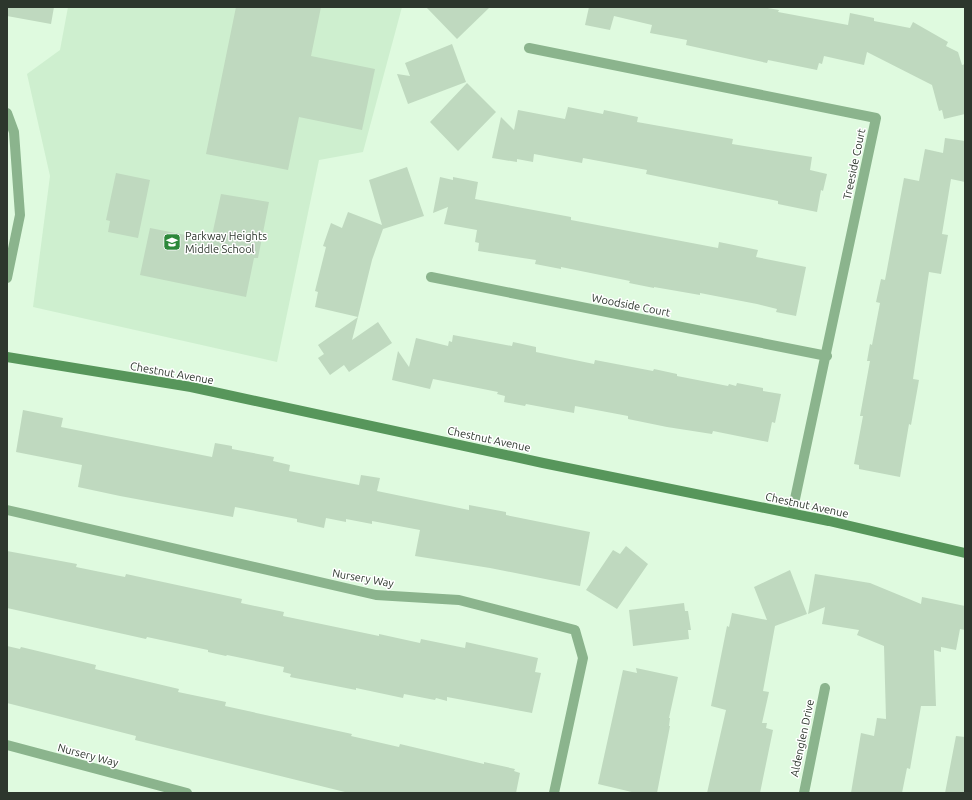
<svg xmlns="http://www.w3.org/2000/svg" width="972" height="800" font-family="Ubuntu,sans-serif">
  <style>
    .built { fill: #ceefcf }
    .building { fill: #bfd9bf }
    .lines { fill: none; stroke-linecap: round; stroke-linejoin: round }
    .minor { stroke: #8bb48d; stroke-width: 10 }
    .secondary { stroke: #57965b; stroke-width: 10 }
    .labels { text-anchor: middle; stroke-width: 3; stroke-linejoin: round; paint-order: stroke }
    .street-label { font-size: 11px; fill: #2d372d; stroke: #fff }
    .poi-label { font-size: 11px; fill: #2d372d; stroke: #fff; text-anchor: start }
  </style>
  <rect width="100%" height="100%" fill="#dffadf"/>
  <!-- built -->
  <path class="built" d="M68,7H402L363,152L319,160L277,362L33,307L50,176L27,74L60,50Z"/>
  <!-- building -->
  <path class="building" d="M7,7H54L51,24L7,16Z
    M236,7H321L311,56L375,69L362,130L299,117L288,170L206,154Z
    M426,7H490L457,39Z
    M589,7H762L779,10L778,12L848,25L850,13L874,18V21L910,28L913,22L948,42L946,46L958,52L962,65L965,64V114L944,119L942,110L939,111L932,85L867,52L864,65L824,56L822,64L819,63L817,70L768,60L767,63L686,45L687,40L650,33L652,25L614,16L610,30L585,25Z
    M452,44L466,82L408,104L397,74L410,76L405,63Z
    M467,83L496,112L458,151L430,122Z
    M568,107L603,114L604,110L638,117L637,122L733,139L732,144L812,157L810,170L827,174L823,191L821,190L817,212L778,204V201L646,174L647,170L583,158L582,163L534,154L533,162L517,159V162L492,158L501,117L514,130L518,110L565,119Z
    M945,138L965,141V182L951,179L942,234L948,235L941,274L929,272L913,379L919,380L911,425L909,424L900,477L859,469V465L854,464L863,416H860L870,361H867L870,344L872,345L880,303L876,302L881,279L885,280L904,178L919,181L925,149L943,153Z
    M407,167L424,216L383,229L372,260L358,317L315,307L318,292L315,291L326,247L323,246L331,223L342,228L348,212L382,225L369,180Z
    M116,173L150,180L138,238L108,232L110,221L106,220Z
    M440,177L453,180V177L478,182L475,199L571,217V220L718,248L719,242L758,250L756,257L806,267L796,316L776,312L777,309L757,304L700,293V295L654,287V288L629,283L630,281L561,267V269L535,264L536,260L478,251L479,243L475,242L477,230L444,224L448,207L433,213Z
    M221,194L269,202L258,258H254L246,297L140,275L150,228L211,240Z
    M358,317L352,340L378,322L392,343L349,372L344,365L330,375L318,358L324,354L318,345Z
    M453,335L512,346L513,342L536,347V352L594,364L595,360L653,371L654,369L677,374V376L728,386L729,384L736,386L737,383L763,388V391L781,394L775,423L772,422L768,442L713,431L712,434L667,427L628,419V416L575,406L574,413L526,404L525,406L504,402L505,396L497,394L498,392L433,379L430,389L392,380L398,351L409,367L416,338L448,346L449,341L452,342Z
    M23,410L63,418L61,427L212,457L215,443L232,446V449L274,457L273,461L290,465L289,471L359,485L361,475L380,478L377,491L469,510V505L506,512V515L590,532L580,586L490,568L415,556L420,530L372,521V524L346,519V522L326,518L324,528L297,522V519L235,507L233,517L120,496L78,487L82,465L16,452Z
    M626,546L648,564L617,609L586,590L613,550L620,554Z
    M7,551L77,564L76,567L125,577L126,574L242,599L241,603L284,612L283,616L379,636V634L420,643L421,639L465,648L466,642L538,658L535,672L541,673L532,713L447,697V701L436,698L435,700L404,694L403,698L356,688V690L290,677L291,674L283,672L284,667L227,655L226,656L208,652V650L147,637L146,639L7,608Z
    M790,570L807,614L775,626L763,691L769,692L762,723H767L766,728L773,730L760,793H707L726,710L711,706L727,626L729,627L732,613L767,620L754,587Z
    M815,574L870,583L921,604L922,597L965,606V630L960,629L956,650L941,647V652L934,650L936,706H921L910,769L907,768L902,793H851L861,733L874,736L877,718L886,719L884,646L857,635L859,630L822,624L825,607L808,614Z
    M684,603L685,611H688L691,630H688L689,639L633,646L629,610Z
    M7,646L20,649L21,647L96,665L95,669L179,689L178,692L226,702L225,706L352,734L351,736L399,747L400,744L484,764V762L515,769L514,771L520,773L516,793H349L135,740L136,736L7,703Z
    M636,668L678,677L669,718H670L669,726H670L657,793H636L598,784L623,670L637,673Z
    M956,736L965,737V793H945Z"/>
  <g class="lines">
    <!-- minor -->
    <path class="minor" d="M529,48L876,118L792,513
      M7,113L14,132L20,215L7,278
      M431,277L827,356
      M7,510L376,595L459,600L575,630L583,658L554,793
      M7,745L187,793
      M804,793L825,688"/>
    <!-- secondary -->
    <path class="secondary" d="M7,357L191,387L543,463L829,521L965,553"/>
  </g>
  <!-- icons -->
  <defs>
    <symbol id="school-square" viewBox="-11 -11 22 22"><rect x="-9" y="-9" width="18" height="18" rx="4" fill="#2c883a" stroke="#fff"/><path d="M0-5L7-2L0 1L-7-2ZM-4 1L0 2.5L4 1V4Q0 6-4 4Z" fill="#fff"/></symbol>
  </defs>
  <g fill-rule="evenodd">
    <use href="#school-square" x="162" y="232" width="20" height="20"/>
  </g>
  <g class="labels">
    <!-- street labels -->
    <g class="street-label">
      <text transform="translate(854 164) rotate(-78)" y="4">Treeside Court</text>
      <text transform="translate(631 305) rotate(11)" y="4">Woodside Court</text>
      <text transform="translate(172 373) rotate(10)" y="4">Chestnut Avenue</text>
      <text transform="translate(489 439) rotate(12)" y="4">Chestnut Avenue</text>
      <text transform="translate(807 505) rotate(12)" y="4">Chestnut Avenue</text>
      <text transform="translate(363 578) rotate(10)" y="4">Nursery Way</text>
      <text transform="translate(802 738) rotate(-78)" y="4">Aldenglen Drive</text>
      <text transform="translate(88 755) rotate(15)" y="4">Nursery Way</text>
    </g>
    <!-- poi labels -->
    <g class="poi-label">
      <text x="185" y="240">Parkway Heights<tspan x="185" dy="13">Middle School</tspan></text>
    </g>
  </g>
  <!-- border -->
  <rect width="972" height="800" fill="none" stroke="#2d372d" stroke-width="16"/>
</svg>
